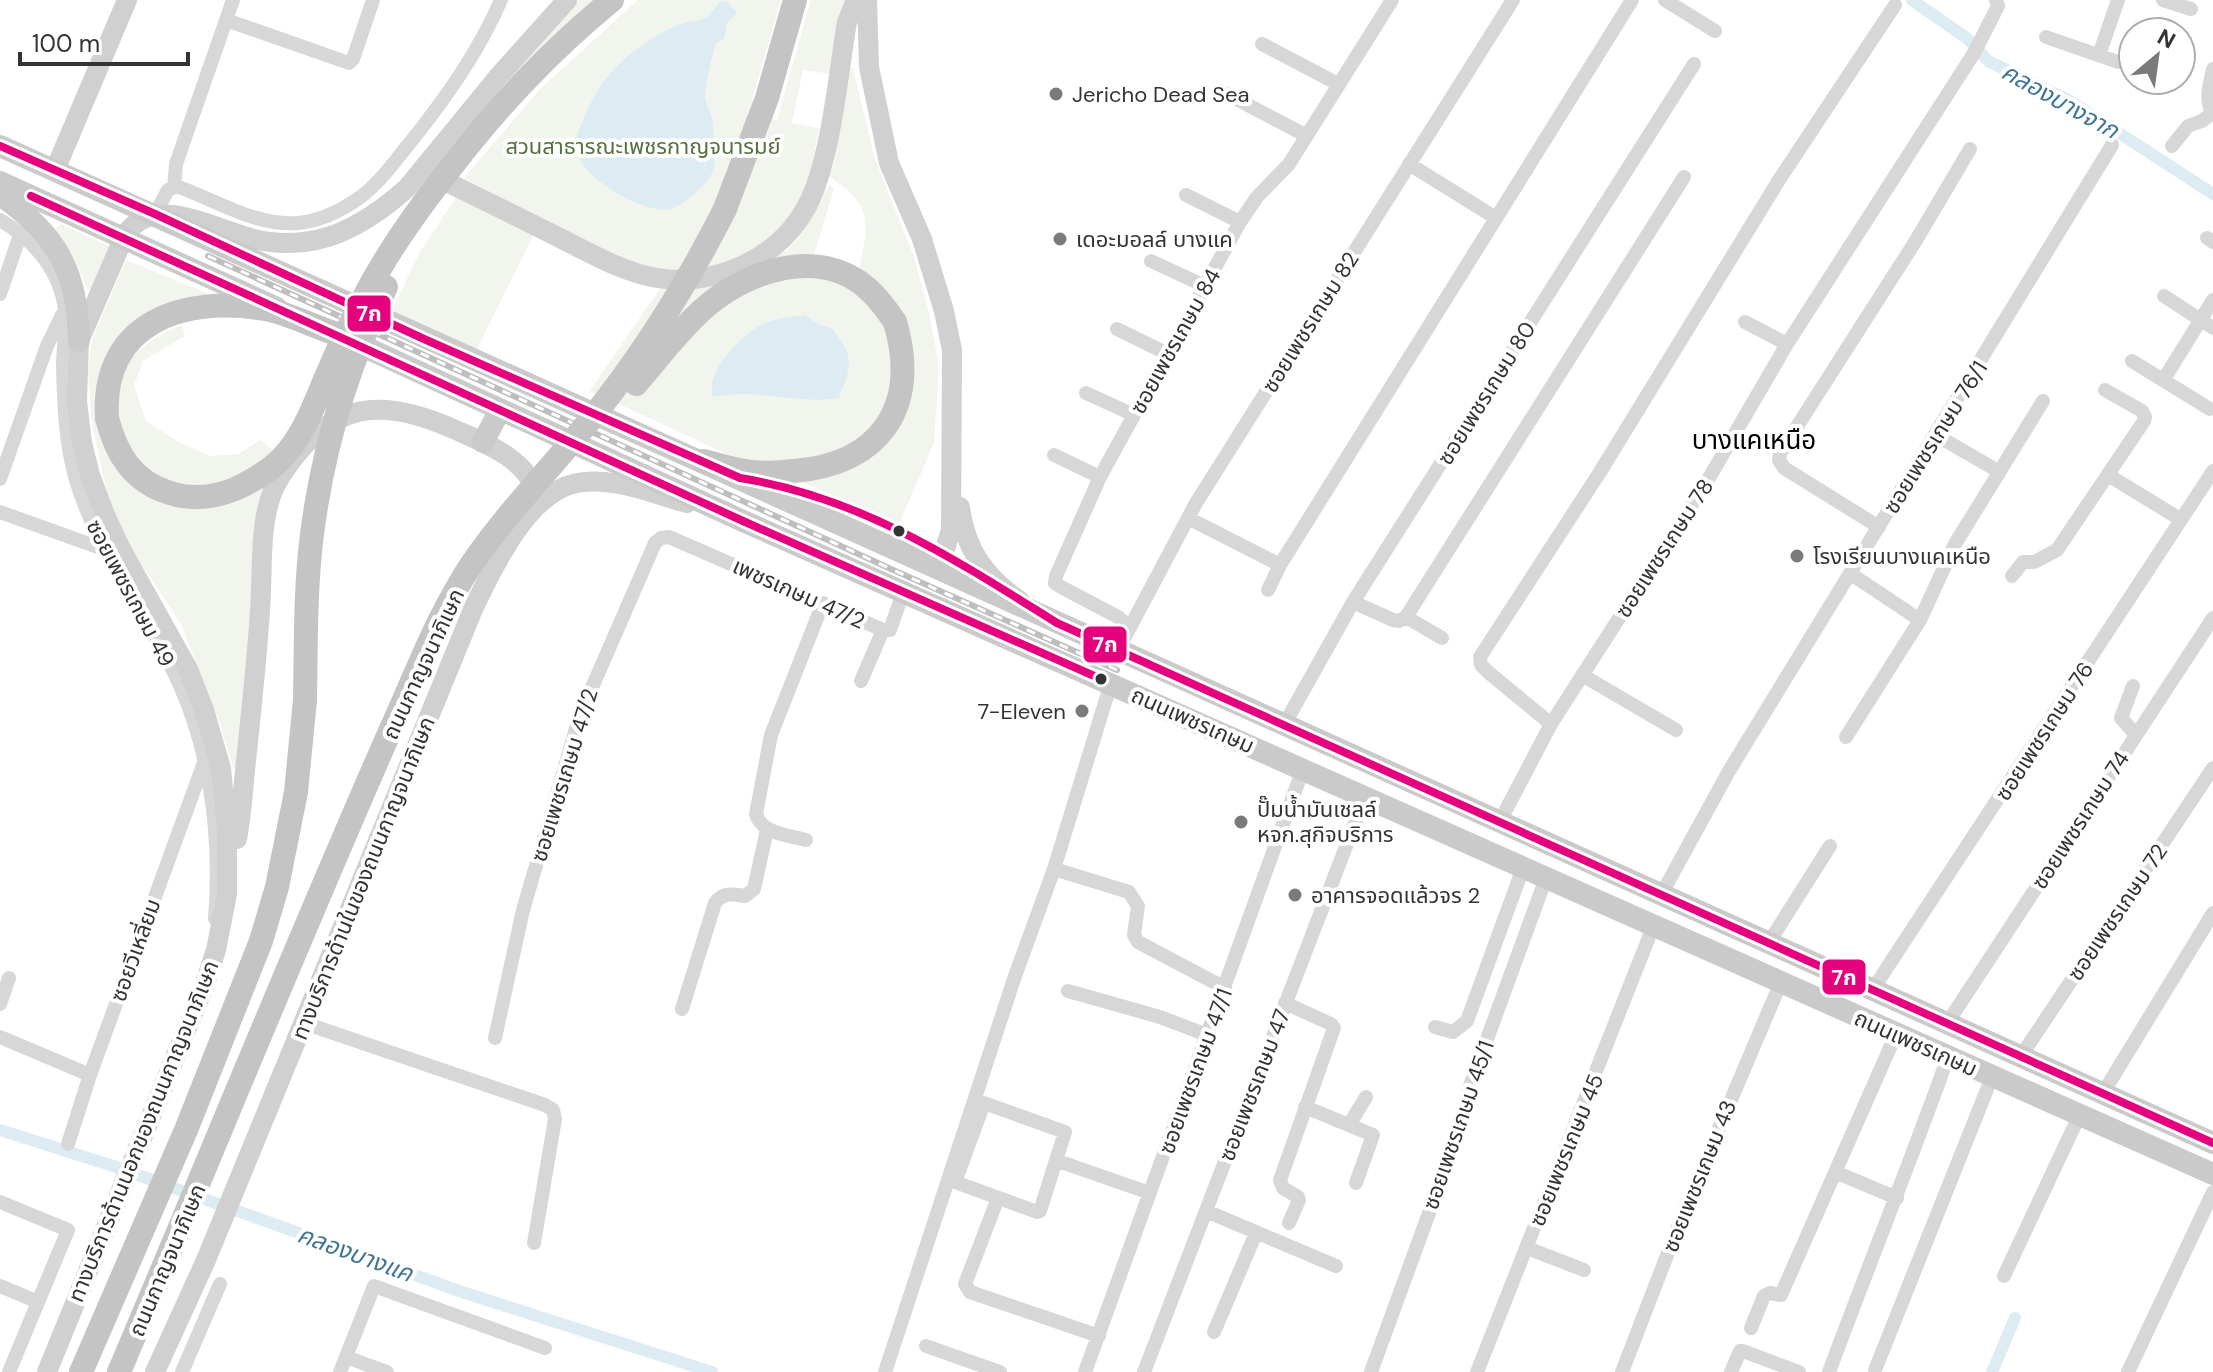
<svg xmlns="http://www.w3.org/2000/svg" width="2213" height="1372" font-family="'DM Sans','Noto Sans Thai',sans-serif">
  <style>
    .green { fill: #f1f5ed }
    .water { fill: #ddebf3 }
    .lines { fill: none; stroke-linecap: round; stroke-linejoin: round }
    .canal { stroke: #ddebf3; stroke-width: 12 }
    .street { stroke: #d7d7d7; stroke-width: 14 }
    .secondary { stroke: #d0d0d0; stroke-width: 20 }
    .primary { stroke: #cacaca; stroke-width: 22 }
    .highway { stroke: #c4c4c4; stroke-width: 24 }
    .rail-casing { stroke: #bebebe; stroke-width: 6 }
    .rail { stroke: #fff; stroke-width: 3; stroke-dasharray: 9; stroke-linecap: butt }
    .highway-bridge { stroke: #c4c4c4; stroke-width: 24 }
    .bus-1-casing { stroke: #fff; stroke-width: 14 }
    .bus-1 { stroke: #e5007d; stroke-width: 8 }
    .poi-dot { fill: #7a7a7a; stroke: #fff; stroke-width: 3 }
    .bus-dot { fill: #333; stroke: #fff; stroke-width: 3 }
    .labels { text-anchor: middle; stroke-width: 8; stroke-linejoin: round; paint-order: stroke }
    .poi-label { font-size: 22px; fill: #333; stroke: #fff; text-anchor: start }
    .park-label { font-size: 22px; fill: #56703f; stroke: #fff }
    .street-label { font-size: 22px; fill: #333; stroke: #fff }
    .water-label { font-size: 24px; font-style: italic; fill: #3f7597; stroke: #fff }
    .quarter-label { font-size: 26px; fill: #000; stroke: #fff }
    .line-badge { stroke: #fff; stroke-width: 3 }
    .badge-label { font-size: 22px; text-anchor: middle; font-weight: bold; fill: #fff }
  </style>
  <rect width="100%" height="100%" fill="#fff"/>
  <!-- green -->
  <path class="green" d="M577,0H594L510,81L504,76Z
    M638,0H781L748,114L777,120L811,0H845L832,74L803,70L792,123L819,128C814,152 811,178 801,199C790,221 771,239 751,252C738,260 722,269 706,272C637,283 525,210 464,178L540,89Z
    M853,68L875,159L914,257L929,313L939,366L934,443L899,524L793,478C811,474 837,473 853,463C906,431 926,371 902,313C898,305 890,296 884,288L866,301C898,332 902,344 892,388C883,427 875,438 836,451C811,460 779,469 752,463C731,458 710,446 690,437C657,421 623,406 590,391L660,288L714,287L786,251L798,239L829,185L834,188L814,255L859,269C869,221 873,206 829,176L835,162L843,69Z
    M456,197L534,234L476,351L391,312L420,252Z
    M61,224L112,248L89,292L72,254L54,230Z
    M126,260L207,293V302C195,305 182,306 171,310C136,321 102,360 98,397C95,416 107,439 112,457L125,451C121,439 115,426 113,414C108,368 145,340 182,325L185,336L143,361L134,385L146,421L180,443L211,456L238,454L261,440L286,461L270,485L263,511L240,767L233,768L220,724L181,624L132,550L110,505L100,461L91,418L88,368L92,340Z"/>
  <!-- water -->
  <path class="water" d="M726,1L735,10L736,14L727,23L724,39L716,43C713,51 704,90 705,97C706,105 711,112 712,120C714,135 718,161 711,175C706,185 681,207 670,209C643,214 575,176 576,145C576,135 581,125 585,116C602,73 633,47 673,27C683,21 699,23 708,16C712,12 716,6 720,2Z
    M805,315L819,325L832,328C855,358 852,364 839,398C797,405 755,387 713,397C704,370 744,332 767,322C778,318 793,317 805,315Z"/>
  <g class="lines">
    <!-- canal -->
    <path class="canal" d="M1912,0L1968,39L1988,61L2070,101L2213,194
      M0,1130L110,1165L462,1292L712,1372
      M1992,1372L2015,1318"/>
    <!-- street -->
    <path class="street" d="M1665,0L1715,31
      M2163,0L2191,9
      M226,20L349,63L353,59L373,0
      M2046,37L2118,62
      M1262,44L1338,84
      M2099,55L2118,0
      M2213,69C2210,84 2204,101 2213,113
      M1227,94L1305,135
      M2172,146L2188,126L2202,121L2212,113
      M1409,164L1496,218
      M174,187L176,164L233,0
      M1186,195L1240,222
      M155,214L168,190L176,186C216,200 254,226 298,223C320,221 342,210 359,198C379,184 394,162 409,144C445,99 478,53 501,0
      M0,220C33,239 60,270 65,310C67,328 63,347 63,365C64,404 65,442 76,480C95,544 136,600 167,659C209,737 222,830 215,919
      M2207,238L2213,242
      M1151,261L1205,286
      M0,294L21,232
      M2164,296L2213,328
      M1745,322L1787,344
      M1117,329L1168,354
      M2132,361L2210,409
      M2164,379L2213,300
      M1086,393L1134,415
      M1936,435L1998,471
      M1054,455L1100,477
      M2108,475L2180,519
      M0,479L47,346L62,315
      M0,512L106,550
      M1188,518L1280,565
      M1879,527L1784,468L1779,460L1780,453L1915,242L1970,149
      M1851,574L1920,620
      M2012,576L2023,562H2034L2057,550L2144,421L2145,417L2142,411L2105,390
      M1268,590L1280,565L1632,0
      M1353,602L1393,620L1399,621L1406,617L1684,177
      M1406,617L1442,638
      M1130,627L1118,617L1061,587L1055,583L1056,576L1100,477L1240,222L1257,197L1289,164L1392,0
      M1118,650L1196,503L1513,0
      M1582,675L1676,730
      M861,681L883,630
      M2133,686L2121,718L2136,735
      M1551,724L1488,672L1481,665L1480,657L1600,472L1779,180L1895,5
      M1284,725L1353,602L1694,64
      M1846,737L1920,620L1955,544L2043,401
      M1499,823L1551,724L1709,478L1787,344L1974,53L1998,6L1996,0
      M806,840C788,835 762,834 756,814L771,735L823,603
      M1054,869L1129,892L1138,906L1134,935L1138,942L1225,988
      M1661,895L1729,771L2112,145
      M1768,944L1830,846
      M1873,989L2213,471
      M1068,991L1160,1017L1207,1035
      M1285,1003L1331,1024L1334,1028L1280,1180L1283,1188L1298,1197L1299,1200L1289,1223
      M0,1004L9,978
      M682,1009L715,903C723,892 732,894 745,896L754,889L767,830
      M1948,1022L2213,618
      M304,1023L545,1105L553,1110L555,1119L534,1243
      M1435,1027L1453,1032L1467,1021L1523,868
      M0,1037L90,1075
      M495,1038L523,910L580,715L655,543L661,538L669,537L883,630H890L904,590
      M2021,1056L2213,768
      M2103,1093L2213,913
      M984,1103L1065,1132L1040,1211L1037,1212L955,1182Z
      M1305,1107L1373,1135L1356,1183
      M1349,1125L1366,1097
      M68,1144L90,1075L205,760
      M1058,1161L1150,1193
      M1835,1172L1897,1198
      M998,1198L965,1284L970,1292L1099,1336
      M0,1202L68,1230L9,1372
      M1206,1211L1336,1266
      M1527,1248L1584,1270
      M2004,1276L2080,1114
      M0,1286L38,1302
      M1751,1328L1764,1296L1770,1293L1781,1295L1896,1034
      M1214,1332L1256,1233
      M926,1346L1000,1372
      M346,1357L387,1372
      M1875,1370L1992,1077
      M182,1372L220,1284
      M340,1372L374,1286L545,1348
      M885,1372L1015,976L1054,869L1111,683
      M1085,1372L1303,769
      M1144,1372L1365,797
      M1371,1372L1452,1150L1471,1083L1546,878
      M1477,1372L1653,927
      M1622,1372L1686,1206L1781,982
      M1731,1372L1740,1351H1743L1799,1372
      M1829,1372C1868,1267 1910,1163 1948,1057
      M2128,1372L2213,1192"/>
    <!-- secondary -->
    <path class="secondary" d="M867,0L869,67L889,163L922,239L944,311L952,350L951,530L944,552L931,565
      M55,170L127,0
      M430,174C472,194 514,215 556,236C588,252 622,272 657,278C715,287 779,259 807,206C831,161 838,74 847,22L856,0
      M960,507C965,549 985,577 1020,601
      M237,839C242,814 243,787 246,761C251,711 257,661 260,610C263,574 259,531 271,496C276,481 286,468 296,455C343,396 395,402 458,431C490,445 529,461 539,498
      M47,1372L204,986L216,950L227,894V830L221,768L204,710L188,669L121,549L105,515L90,475L82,443L77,401L79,341L124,237C152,190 215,230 254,239C270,243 287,244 304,242C343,238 378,214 407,188L498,77L567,0
      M155,1372L206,1260L474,607C494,566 528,492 577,483C612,476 654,494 687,503"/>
    <!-- primary -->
    <path class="primary" d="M0,146L2213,1143
      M0,182L277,308
      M0,195C56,233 78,272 79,341
      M345,338L743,521L2213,1174
      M483,442L500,410"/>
    <!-- highway -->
    <path class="highway" d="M449,170C499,105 549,52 612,0
      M725,209L767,98L795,0
      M107,418C101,322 184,295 265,309C288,313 312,326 334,333
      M703,461C717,464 731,469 745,471C761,474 778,473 794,471C881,464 920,406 895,322
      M81,1372L186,1130L261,941L277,887L296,792L305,700
      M119,1372C210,1158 297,942 391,729"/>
    <defs>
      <path id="rail" d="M208,256L891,569L1117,670"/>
    </defs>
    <!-- rail casing -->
    <use href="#rail" class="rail-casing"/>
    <!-- rail -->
    <use href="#rail" class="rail"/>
    <!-- highway-bridge -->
    <path class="highway-bridge" d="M636,384C657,360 677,333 701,311C744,271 819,245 868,289C879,299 887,310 895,322
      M107,418C116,454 133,482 170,493C192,500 213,498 235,489C252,481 267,473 281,459C305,435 316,399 330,368C340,344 352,320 364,297C388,251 417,210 449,170
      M305,700C306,645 305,589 312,534C323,449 348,364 386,287
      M391,729C416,674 438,615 471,565C508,511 554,465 595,414C646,350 688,282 725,209"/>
    <defs>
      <path id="bus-1" d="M0,146L155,214L424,339L740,478C860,497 956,560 1057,623L2213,1143
        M31,196L743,521L1101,679"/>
    </defs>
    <!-- bus-1 casing -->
    <use href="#bus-1" class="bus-1-casing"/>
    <!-- bus-1 -->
    <use href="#bus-1" class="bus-1"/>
  </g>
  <!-- markers -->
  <g class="poi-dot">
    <circle cx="1056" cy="94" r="8"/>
    <circle cx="1060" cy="239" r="8"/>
    <circle cx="1797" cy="556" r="8"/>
    <circle cx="1082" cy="711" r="8"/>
    <circle cx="1241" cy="822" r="8"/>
    <circle cx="1295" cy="895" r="8"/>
  </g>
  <g class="bus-dot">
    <circle cx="899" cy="531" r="7"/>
    <circle cx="1101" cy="679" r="7"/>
  </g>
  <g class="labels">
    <!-- poi labels -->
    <g class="poi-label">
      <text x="1072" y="102">Jericho Dead Sea</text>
      <text x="1076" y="247">เดอะมอลล์ บางแค</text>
      <text x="1813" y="564">โรงเรียนบางแคเหนือ</text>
      <text x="1066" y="719" text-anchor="end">7-Eleven</text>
      <text x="1257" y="817">ปั๊มน้ำมันเชลล์<tspan x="1257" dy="25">หจก.สุกิจบริการ</tspan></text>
      <text x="1311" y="903">อาคารจอดแล้วจร 2</text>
    </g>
    <!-- park labels -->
    <g class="park-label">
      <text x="643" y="154">สวนสาธารณะเพชรกาญจนารมย์</text>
    </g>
    <!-- street labels -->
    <g class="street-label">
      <text transform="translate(1310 322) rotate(-58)" y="8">ซอยเพชรเกษม 82</text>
      <text transform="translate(1175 341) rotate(-61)" y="8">ซอยเพชรเกษม 84</text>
      <text transform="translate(1486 393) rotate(-58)" y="8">ซอยเพชรเกษม 80</text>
      <text transform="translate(1935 437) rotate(-58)" y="8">ซอยเพชรเกษม 76/1</text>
      <text transform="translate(1664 548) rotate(-57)" y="8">ซอยเพชรเกษม 78</text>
      <text transform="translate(131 593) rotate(62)" y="8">ซอยเพชรเกษม 49</text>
      <text transform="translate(799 593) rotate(24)" y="8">เพชรเกษม 47/2</text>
      <text transform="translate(423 664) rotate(-65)" y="8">ถนนกาญจนาภิเษก</text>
      <text transform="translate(1193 720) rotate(24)" y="8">ถนนเพชรเกษม</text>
      <text transform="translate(2044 731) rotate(-57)" y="8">ซอยเพชรเกษม 76</text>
      <text transform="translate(564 775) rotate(-73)" y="8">ซอยเพชรเกษม 47/2</text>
      <text transform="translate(2080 820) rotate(-57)" y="8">ซอยเพชรเกษม 74</text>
      <text transform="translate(363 878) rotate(-68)" y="8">ทางบริการด้านในของถนนกาญจนาภิเษก</text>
      <text transform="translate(2117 912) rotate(-56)" y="8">ซอยเพชรเกษม 72</text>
      <text transform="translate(135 950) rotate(-70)" y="8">ซอยวีเหลี่ยม</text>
      <text transform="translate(1916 1043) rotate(24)" y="8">ถนนเพชรเกษม</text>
      <text transform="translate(1195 1071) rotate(-70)" y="8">ซอยเพชรเกษม 47/1</text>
      <text transform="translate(1254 1085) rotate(-69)" y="8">ซอยเพชรเกษม 47</text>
      <text transform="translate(1458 1125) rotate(-71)" y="8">ซอยเพชรเกษม 45/1</text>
      <text transform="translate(143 1131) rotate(-68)" y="8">ทางบริการด้านนอกของถนนกาญจนาภิเษก</text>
      <text transform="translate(1566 1150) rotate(-68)" y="8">ซอยเพชรเกษม 45</text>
      <text transform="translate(1699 1176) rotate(-68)" y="8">ซอยเพชรเกษม 43</text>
      <text transform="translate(167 1260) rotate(-67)" y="8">ถนนกาญจนาภิเษก</text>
    </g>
    <!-- water labels -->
    <g class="water-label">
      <text transform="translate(2060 101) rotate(29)" y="8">คลองบางจาก</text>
      <text transform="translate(355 1254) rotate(20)" y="8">คลองบางแค</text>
    </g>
    <!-- quarter labels -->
    <g class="quarter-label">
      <text x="1754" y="449">บางแคเหนือ</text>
    </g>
  </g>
  <g class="line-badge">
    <rect x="346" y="294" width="46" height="39" rx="8" fill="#e5007d"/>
    <rect x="1082" y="625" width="46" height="39" rx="8" fill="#e5007d"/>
    <rect x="1821" y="958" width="46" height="38" rx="8" fill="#e5007d"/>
  </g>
  <g class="badge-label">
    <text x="369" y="321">7ก</text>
    <text x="1105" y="652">7ก</text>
    <text x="1844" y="985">7ก</text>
  </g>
  <!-- north arrow -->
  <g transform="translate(2157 56) rotate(29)"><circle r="38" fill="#ffffff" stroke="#adadad" stroke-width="2"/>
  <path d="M0-6L14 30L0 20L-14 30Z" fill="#7a7a7a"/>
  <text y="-12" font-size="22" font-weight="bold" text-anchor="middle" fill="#333333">N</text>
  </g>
  <!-- scale -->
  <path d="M20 52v12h168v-12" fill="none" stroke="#333333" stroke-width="4"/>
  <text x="32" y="52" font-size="24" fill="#333333" stroke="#ffffff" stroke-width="6" paint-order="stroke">100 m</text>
</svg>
